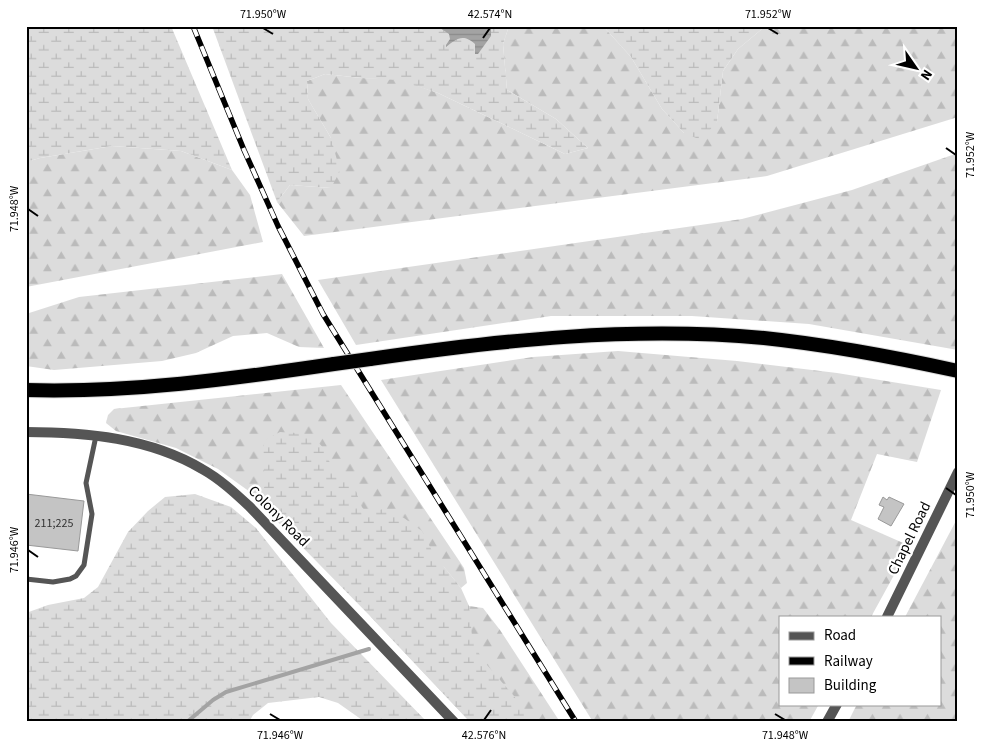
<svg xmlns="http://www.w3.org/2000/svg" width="984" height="748" font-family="'Source Sans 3',sans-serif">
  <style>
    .forest { fill: url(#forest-firs) }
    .wetland { fill: url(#wetland-marsh) }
    .water { fill: url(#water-rules) }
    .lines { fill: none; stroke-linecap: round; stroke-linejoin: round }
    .stream { stroke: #a3a3a3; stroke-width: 4 }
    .building { fill: #c4c4c4; stroke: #999 }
    .trunk-casing { stroke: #dbdbdb; stroke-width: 16 }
    .service { stroke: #555; stroke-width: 5 }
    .minor { stroke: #555; stroke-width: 10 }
    .trunk { stroke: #000; stroke-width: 14 }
    .rail-casing { stroke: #000; stroke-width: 5.5 }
    .rail { stroke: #fff; stroke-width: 4; stroke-dasharray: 11; stroke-linecap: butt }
    .trunk-bridge-casing { stroke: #dbdbdb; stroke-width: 16; stroke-linecap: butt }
    .trunk-bridge { stroke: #000; stroke-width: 14 }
    .ticks { fill: none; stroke: #000; stroke-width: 2 }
    .labels { text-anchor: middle; stroke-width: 4.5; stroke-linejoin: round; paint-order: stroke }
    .number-label { font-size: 12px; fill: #313131 }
    .street-label { font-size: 15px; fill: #000; stroke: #fff }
    .neatline { fill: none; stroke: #000; stroke-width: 2 }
    .ticks-label { font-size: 12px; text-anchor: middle; fill: #000 }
  </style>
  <defs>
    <pattern id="forest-firs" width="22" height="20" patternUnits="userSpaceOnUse" patternTransform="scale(1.25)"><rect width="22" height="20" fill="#dcdcdc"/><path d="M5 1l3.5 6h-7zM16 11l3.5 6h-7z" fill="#bbb"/></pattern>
    <pattern id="wetland-marsh" width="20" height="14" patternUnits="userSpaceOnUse" patternTransform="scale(1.25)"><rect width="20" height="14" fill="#dcdcdc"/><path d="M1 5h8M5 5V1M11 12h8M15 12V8" fill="none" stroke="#bbb"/></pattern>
    <pattern id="water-rules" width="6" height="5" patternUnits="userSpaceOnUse" patternTransform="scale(1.25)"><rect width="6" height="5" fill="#a3a3a3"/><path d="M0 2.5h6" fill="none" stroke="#8b8b8b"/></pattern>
  </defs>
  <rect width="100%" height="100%" fill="#fff"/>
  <!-- forest -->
  <path class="forest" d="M509,26H603L631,57L662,109L684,133L717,122L723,71L738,49L762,29L763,26H958V117L767,176L304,236L277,202L290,185L331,188V138L308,99L307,81L325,74L361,78L397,79L438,93L565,154L588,148L556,119L507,90L503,44Z
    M112,146L181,151L232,170L250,195L263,242L26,287V162L40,158Z
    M958,153V350L809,324L692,316H551L356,345L318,280L742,219L852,190Z
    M282,274L324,348L299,347L267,333L233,336L196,353L162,361L54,370L26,366V314L79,297Z
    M618,351L737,361L837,373L941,390L917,462L877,454L851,520L910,546L871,617H780V704H819L809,722H593L381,380L533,357Z
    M341,385L464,568L467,583L461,588L444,567L275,478L260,499L218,469L176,448L116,431L106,423L108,415L114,409Z
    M958,517V722H848L857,704H940V617H905Z
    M469,606L483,608L500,630L560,722H470L370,616L401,636L448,626Z"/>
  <!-- wetland -->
  <path class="wetland" d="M26,26H171L232,170L181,151L112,146L40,158L26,162Z
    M212,26H509L503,44L507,90L556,119L588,148L565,154L438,93L397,80L361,78L325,74L307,81L308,99L331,138L340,171L331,188L290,185L277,202Z
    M603,26H763L762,29L738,49L723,71L717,122L701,140L684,133L662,109L631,57Z
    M280,432C299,433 314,433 325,451C327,455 328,461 332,465C339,473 348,477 354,487C360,496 357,507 369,513L383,509L404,518L422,531L433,553L461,588L469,606L472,636L481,658L514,696L531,722H470L370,616L266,510L260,499L265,485L264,469L261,455L265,440Z
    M195,494L231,507L256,528L331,623L427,722H365L338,703L319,697L268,703L253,715L249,722H26V613L48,605L84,598L98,587L128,532L148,511L165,497Z"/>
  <!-- water -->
  <path class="water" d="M437,26H491V36L478,54H475V44C463,33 456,39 446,47V45L450,39L449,34Z"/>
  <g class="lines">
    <!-- stream -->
    <path class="stream" d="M187,722L213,700L226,692L369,649"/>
  </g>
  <!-- building -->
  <path class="building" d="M26,494L84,501L78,551L26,545Z
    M883,497L887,500L889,497L904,504L891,526L878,519L884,507L879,505Z"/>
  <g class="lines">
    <defs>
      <path id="trunk" d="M370,359C501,340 632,326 764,338C830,345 894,357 958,371
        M26,390C130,393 232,379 334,364"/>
    </defs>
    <!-- trunk casing -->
    <use href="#trunk" class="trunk-casing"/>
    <!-- service -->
    <path class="service" d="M26,579L53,582L70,579L76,576L84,565L92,514L86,483L96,436"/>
    <!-- minor -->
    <path class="minor" d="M26,432C86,432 150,438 202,469C220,479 235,493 250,507L454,722
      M887,617L958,472
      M827,722L837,704"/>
    <!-- trunk -->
    <use href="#trunk" class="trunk"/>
    <defs>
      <path id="rail" d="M193,26L244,150L278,226L323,314L576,722"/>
    </defs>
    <!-- rail casing -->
    <use href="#rail" class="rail-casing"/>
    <!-- rail -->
    <use href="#rail" class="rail"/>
    <defs>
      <path id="trunk-bridge" d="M334,364L370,359"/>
    </defs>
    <!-- trunk-bridge casing -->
    <use href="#trunk-bridge" class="trunk-bridge-casing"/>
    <!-- trunk-bridge -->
    <use href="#trunk-bridge" class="trunk-bridge"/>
  </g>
  <!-- ticks -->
  <path class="ticks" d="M263,28L273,34M768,28L778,34M483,38L490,28M946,148L956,155M28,209L38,216M946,488L956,495M28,550L38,557M270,714L280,720M775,714L785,720M484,720L491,710"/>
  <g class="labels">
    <!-- number labels -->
    <g class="number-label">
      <text x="54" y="527">211;225</text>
    </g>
    <!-- street labels -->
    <g class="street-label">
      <text transform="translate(279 516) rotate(45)" y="5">Colony Road</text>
      <text transform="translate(909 538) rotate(-64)" y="5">Chapel Road</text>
    </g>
  </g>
  <!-- border -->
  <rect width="984" height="748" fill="none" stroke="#ffffff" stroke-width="55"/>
  <!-- legend -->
  <rect x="779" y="616" width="162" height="90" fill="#ffffff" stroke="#999999"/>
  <rect x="789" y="632" width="25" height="8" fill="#555555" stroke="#999999"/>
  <text x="824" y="640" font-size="15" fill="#000000">Road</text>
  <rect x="789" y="657" width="25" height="8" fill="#000000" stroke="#999999"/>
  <text x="824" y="666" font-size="15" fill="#000000">Railway</text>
  <rect x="789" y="678" width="25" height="15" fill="#c4c4c4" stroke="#999999"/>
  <text x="824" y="690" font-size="15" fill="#000000">Building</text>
  <!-- north arrow -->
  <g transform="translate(916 68) rotate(124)" stroke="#ffffff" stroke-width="4" paint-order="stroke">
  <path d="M0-4L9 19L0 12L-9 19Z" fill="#000000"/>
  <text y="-8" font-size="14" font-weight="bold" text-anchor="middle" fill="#000000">N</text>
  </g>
  <rect x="28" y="28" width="928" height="692" class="neatline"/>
  <g class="ticks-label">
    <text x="263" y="18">71.950°W</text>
    <text x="490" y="18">42.574°N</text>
    <text x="768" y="18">71.952°W</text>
    <text transform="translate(970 155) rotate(-90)" y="4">71.952°W</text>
    <text transform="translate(14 209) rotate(-90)" y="4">71.948°W</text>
    <text transform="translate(970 495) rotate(-90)" y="4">71.950°W</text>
    <text transform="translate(14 550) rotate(-90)" y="4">71.946°W</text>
    <text x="280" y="739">71.946°W</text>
    <text x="484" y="739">42.576°N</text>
    <text x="785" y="739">71.948°W</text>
  </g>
</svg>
